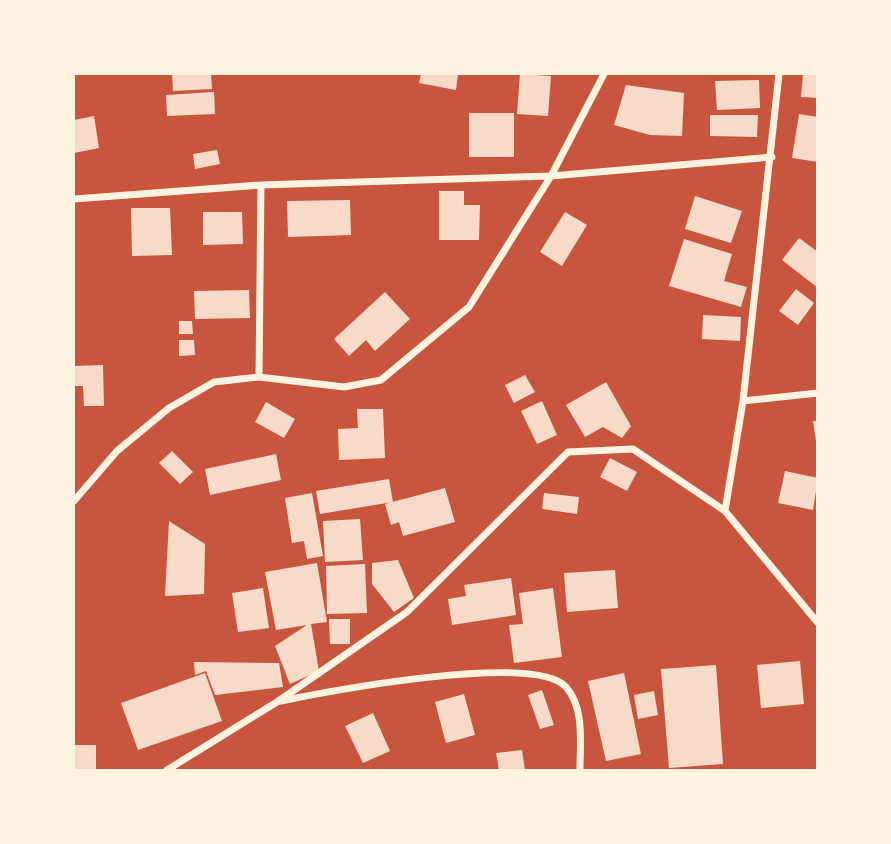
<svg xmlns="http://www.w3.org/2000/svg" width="891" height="844" font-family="Roboto,sans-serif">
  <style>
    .building { fill: #f7dbc8 }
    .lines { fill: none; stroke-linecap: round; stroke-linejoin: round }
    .minor { stroke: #fff3e0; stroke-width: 7 }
  </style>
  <rect width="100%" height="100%" fill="#c8553d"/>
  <!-- building -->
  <path class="building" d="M172,74H211L212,89L173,91Z
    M421,74H458L456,90L419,83Z
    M520,74L551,76L548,116L517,114Z
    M803,74H818V98L801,97Z
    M759,80L760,108L717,110L715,81Z
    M626,85L684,93L682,136L650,135L614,125Z
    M214,92L215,114L167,116L166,95Z
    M469,113H514V157H469Z
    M799,114L818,117V162L792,158Z
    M710,115H758L757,137L710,136Z
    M94,116L99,148L74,153V120Z
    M217,150L220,164L195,169L193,154Z
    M439,191H464V205H480L479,240H439Z
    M695,196L742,211L731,243L685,229Z
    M350,200L351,235L288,237L287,201Z
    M131,208H170L172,255L132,256Z
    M203,212H242L243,244L203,245Z
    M565,212L587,225L562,266L540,252Z
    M799,238L818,252V288L782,260Z
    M684,239L732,254L724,281L747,287L741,307L669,286Z
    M796,289L814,303L798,325L779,311Z
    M249,290L250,318L195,319L194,291Z
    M385,292L410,319L375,351L366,340L349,356L334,339Z
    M703,315L741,317L740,341L702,339Z
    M179,321H192L193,334H179Z
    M179,340H194L195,355L179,356Z
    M103,365L104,406H84L83,386H74V366Z
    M525,375L535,392L514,403L505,385Z
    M606,382L631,426L622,438L603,427L585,437L566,405Z
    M542,401L557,435L537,444L521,411Z
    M266,402L295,419L284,438L255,422Z
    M357,409H383L385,458L339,460L338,429L358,428Z
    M813,421H818V441H816Z
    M172,451L193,472L180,484L159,463Z
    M276,454L281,480L210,495L205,469Z
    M610,458L637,472L627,491L600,477Z
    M785,471L818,478L813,510L778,503Z
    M389,479L393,502L320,514L316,491Z
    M445,488L455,522L403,536L399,522L391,525L385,504Z
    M312,493L323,556L307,559L304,541L292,543L285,498Z
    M544,493L579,497L577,514L542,509Z
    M360,519L363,560L325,562L323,521Z
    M169,521L205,544L204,594L165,596Z
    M398,560L414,598L394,612L372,584V563Z
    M317,563L327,622L311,624L319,671L290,684L275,646L307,625L276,630L265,572Z
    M365,564L367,613L327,614L326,566Z
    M615,570L618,608L567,612L564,573Z
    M511,578L516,615L452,625L448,599L466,596L464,585Z
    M263,588L269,628L238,632L232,593Z
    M553,588L562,657L514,663L509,625L523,624L519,593Z
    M329,619H350V644H330Z
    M800,661L804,704L761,708L757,665Z
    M194,662L279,663L283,687L215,695L206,671L195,675Z
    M716,665L723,764L669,768L661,669Z
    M205,673L222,721L138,750L121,703Z
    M624,673L641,754L606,761L588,681Z
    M542,690L554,725L540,729L528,695Z
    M654,691L658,715L638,719L634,695Z
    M464,694L475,735L446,743L435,702Z
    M373,713L390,751L363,763L345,726Z
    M74,745H96V770H74Z
    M522,750L525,770H499L496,753Z"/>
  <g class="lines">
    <!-- minor -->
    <path class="minor" d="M74,199L261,185L551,176L772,157
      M259,377L261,185
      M743,401L818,393
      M74,501L117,451L169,408L214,382L259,377L344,387L381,380L469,307L551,176L604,74
      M725,511L743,401L779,74
      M281,701C330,691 534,652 566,687C585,708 580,745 580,770
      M167,770L277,702L407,612L568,452L633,449L725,511L818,623"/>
  </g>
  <!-- border -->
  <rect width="891" height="844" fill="none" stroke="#fff3e0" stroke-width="150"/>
</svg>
